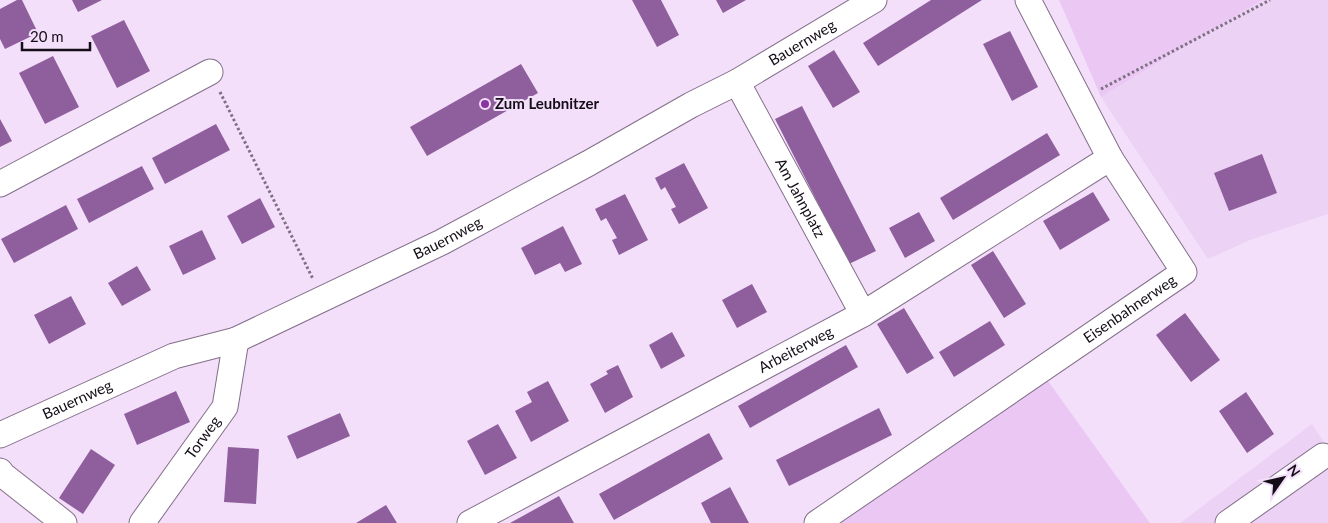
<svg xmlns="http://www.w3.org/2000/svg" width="1328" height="523" font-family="Lato,sans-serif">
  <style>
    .built { fill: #ecd2f4 }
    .green { fill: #eac8f3 }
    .building { fill: #8e5f9c }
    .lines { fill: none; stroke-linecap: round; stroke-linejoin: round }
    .minor-casing { stroke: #826f88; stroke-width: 27 }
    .path { stroke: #7e7083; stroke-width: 3; stroke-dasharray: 2.5 2.5; stroke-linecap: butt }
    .minor { stroke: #fff; stroke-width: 25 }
    .poi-dot { fill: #8b35a2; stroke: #f4dffb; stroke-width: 2 }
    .labels { text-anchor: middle; stroke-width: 4; stroke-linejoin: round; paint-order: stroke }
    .street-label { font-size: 15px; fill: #140d17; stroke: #f4dffb }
    .poi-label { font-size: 15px; font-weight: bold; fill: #140d17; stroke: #f4dffb; text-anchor: start }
  </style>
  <rect width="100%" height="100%" fill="#f4dffb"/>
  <!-- built -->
  <path class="built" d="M1262,0H1328V214L1250,240L1208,259L1101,97Z
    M1312,424L1328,448V523H1180Z"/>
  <!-- green -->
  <path class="green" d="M1059,0H1262L1101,97Z
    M1043,374L1150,523H808Z"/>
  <!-- building -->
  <path class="building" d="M17,0H22L38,33L5,49L0,39V9Z
    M72,0H102L78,12Z
    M632,0H661L679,35L657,47Z
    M716,0H746L723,13Z
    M931,0H982L878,66L863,43Z
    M124,20L150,71L117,88L91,36Z
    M1010,31L1038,87L1012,101L983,44Z
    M834,50L860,92L833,108L808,66Z
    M53,56L79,107L45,124L19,73Z
    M521,64L538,93L427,156L410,127Z
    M802,106L876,251L849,264L775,119Z
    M0,119L12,141L0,147Z
    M216,124L230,150L165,184L152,158Z
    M1047,133L1060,155L953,220L940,198Z
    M1262,154L1277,193L1229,211L1214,173Z
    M684,163L708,208L679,224L671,209L676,207L665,187L661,190L655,178Z
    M142,166L154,189L89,223L77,199Z
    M1093,192L1110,220L1060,250L1043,221Z
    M625,194L648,240L619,255L612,240L617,238L606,218L601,221L595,209Z
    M260,198L275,227L242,244L227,216Z
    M66,205L78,229L14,263L1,239Z
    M919,212L935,241L905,258L889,228Z
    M563,226L582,264L565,272L560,263L535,275L521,248Z
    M202,230L216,259L183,275L169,246Z
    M993,251L1026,304L1004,318L971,265Z
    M137,266L151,290L122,306L108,283Z
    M752,284L767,312L737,328L722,300Z
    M71,296L86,324L49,344L34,315Z
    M904,308L934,358L907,374L877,324Z
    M1185,313L1220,360L1191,382L1156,335Z
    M990,321L1005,345L954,377L939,352Z
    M672,332L685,356L661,369L649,345Z
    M846,345L858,367L750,428L738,406Z
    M618,365L633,397L605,413L590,384L608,374L606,371Z
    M548,381L569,421L531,442L515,411L532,402L527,392Z
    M176,391L190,422L137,445L124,414Z
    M1246,392L1274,434L1247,453L1219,411Z
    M879,408L892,435L789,486L776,460Z
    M340,413L350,436L297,459L287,436Z
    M498,424L517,458L485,475L467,441Z
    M709,433L723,459L614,520L599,494Z
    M228,447L259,449L256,504L224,502Z
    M91,449L115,465L83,514L59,498Z
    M730,487L749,523H711L701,503Z
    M559,496L574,523H510Z
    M386,505L397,523H356Z"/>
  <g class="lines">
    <defs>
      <g id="minor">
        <path id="s1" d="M737,82L863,314"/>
        <path d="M0,184L210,72"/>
        <path id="s2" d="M0,435L174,356L236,340L442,242L589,163L691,105L737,82L874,0"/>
        <path d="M0,471L3,475L64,523"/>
        <path id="s3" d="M142,523L225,407L236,340"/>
        <path id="s4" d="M470,523L863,314L1110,158"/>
        <path id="s5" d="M817,523L1184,272L1110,158L1028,0"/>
        <path d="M1228,523L1323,456"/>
      </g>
    </defs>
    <!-- minor casing -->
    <use href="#minor" class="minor-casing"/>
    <!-- path -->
    <path class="path" d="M1101,89L1270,0
      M220,92L313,279"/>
    <!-- minor -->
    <use href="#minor" class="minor"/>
  </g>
  <!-- markers -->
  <circle class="poi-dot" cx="485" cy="104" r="5"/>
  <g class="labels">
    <!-- street labels -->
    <g class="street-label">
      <text dy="5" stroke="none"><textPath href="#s2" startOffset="895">Bauernweg</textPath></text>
      <text dy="5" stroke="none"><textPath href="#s1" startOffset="132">Am Jahnplatz</textPath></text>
      <text dy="5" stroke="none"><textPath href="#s2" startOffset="490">Bauernweg</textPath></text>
      <text dy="5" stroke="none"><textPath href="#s5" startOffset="379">Eisenbahnerweg</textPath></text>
      <text dy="5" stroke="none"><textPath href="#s4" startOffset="369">Arbeiterweg</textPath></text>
      <text dy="5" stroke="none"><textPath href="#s2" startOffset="85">Bauernweg</textPath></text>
      <text dy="5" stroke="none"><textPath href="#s3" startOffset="105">Torweg</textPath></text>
    </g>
    <!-- poi labels -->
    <g class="poi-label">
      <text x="495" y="109">Zum Leubnitzer</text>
    </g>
  </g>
  <!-- north arrow -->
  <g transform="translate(1283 478) rotate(56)" stroke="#f4dffb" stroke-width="4" paint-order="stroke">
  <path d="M0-4L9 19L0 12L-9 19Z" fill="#140d17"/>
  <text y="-8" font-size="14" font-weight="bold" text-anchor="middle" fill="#140d17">N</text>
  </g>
  <!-- scale -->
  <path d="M22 42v8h68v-8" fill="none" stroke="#140d17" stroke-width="2.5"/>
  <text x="30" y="42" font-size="15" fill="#140d17" stroke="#f4dffb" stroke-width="4" paint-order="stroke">20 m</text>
</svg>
